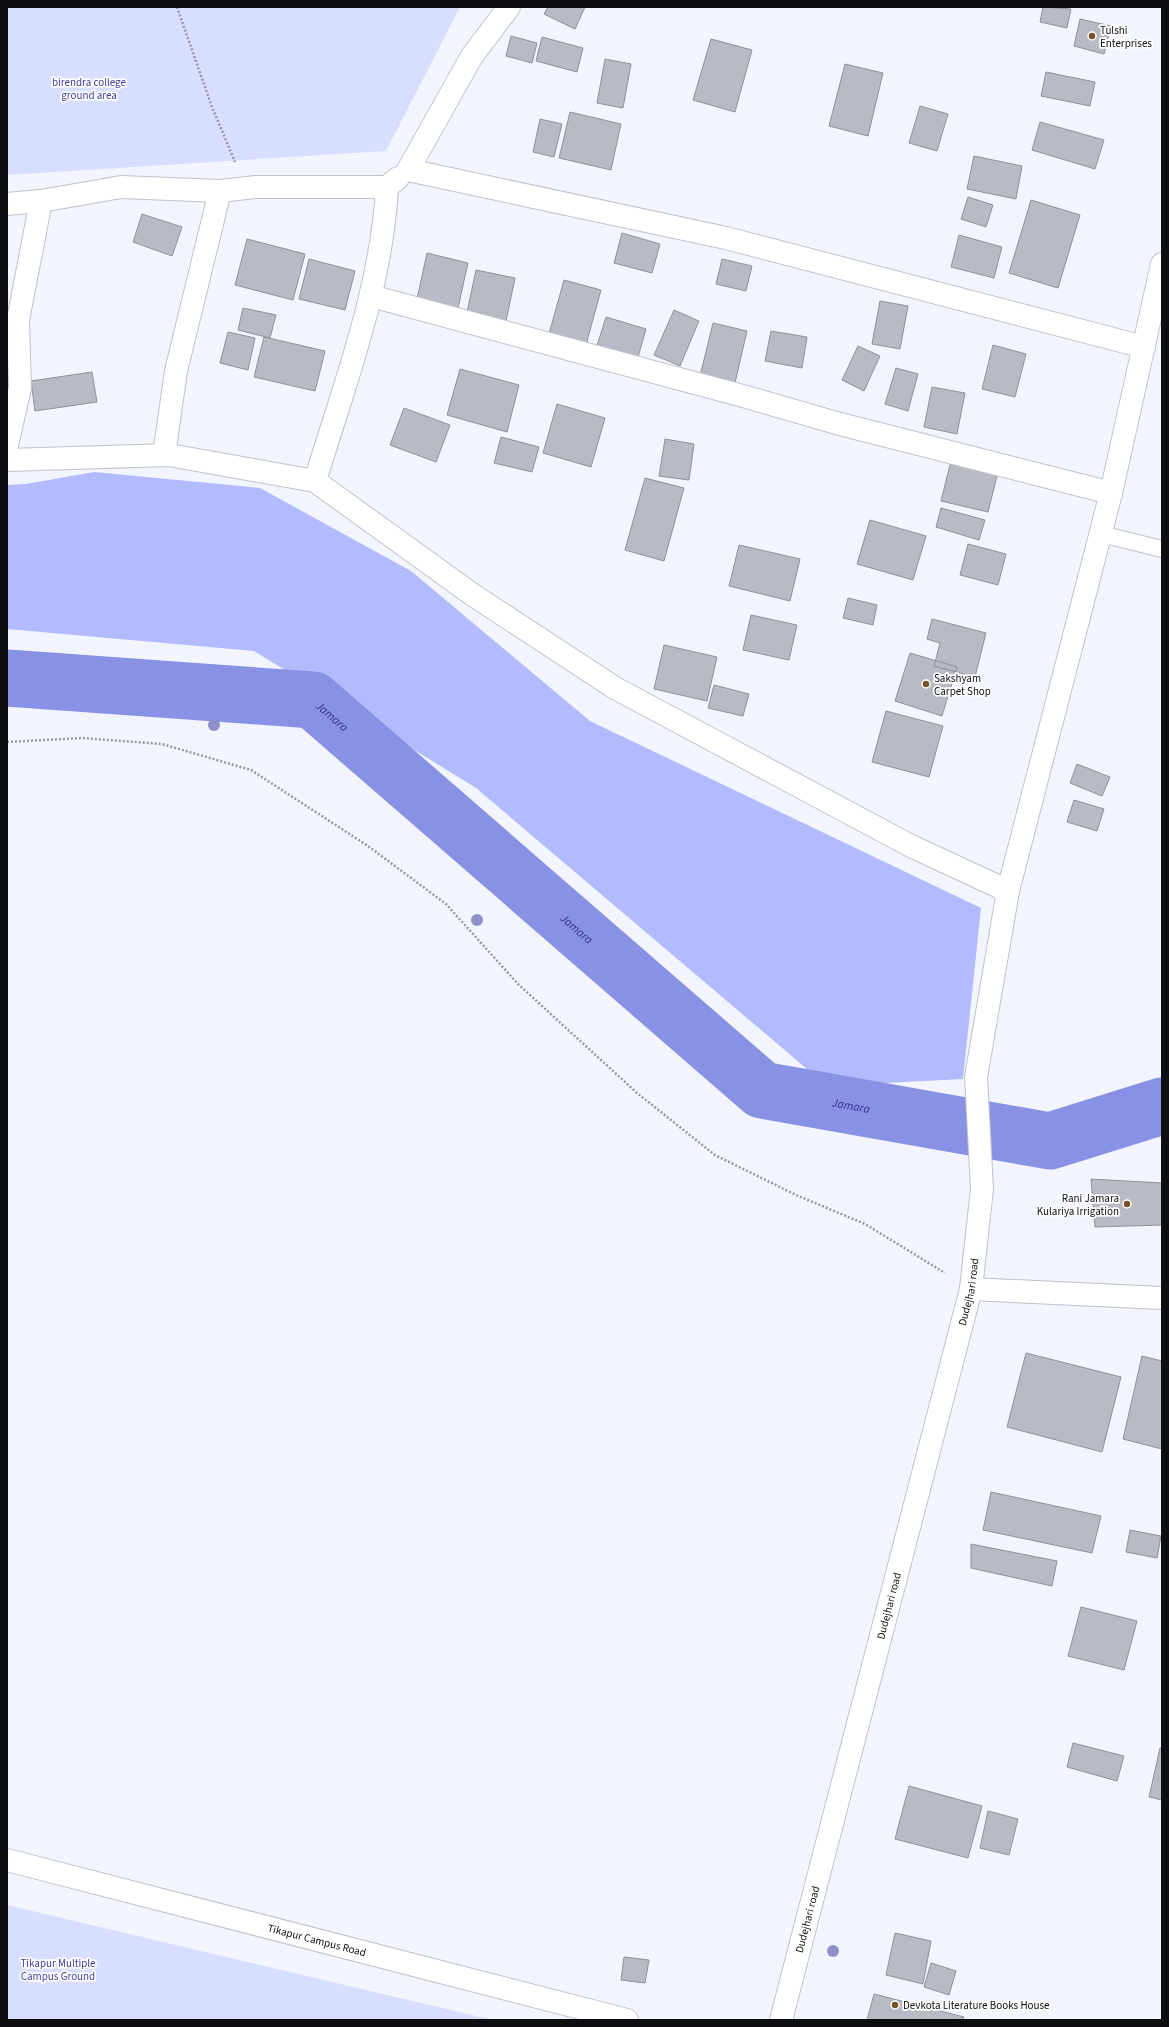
<svg xmlns="http://www.w3.org/2000/svg" width="1169" height="2027" font-family="'Source Sans 3',sans-serif">
  <style>
    .green { fill: #d8deff }
    .forest { fill: #b1bbfe }
    .lines { fill: none; stroke-linecap: round; stroke-linejoin: round }
    .river { stroke: #8891e3; stroke-width: 57 }
    .building { fill: #b8bac4; stroke: #8e909b }
    .service-casing { stroke: #bfc1cc; stroke-width: 18 }
    .minor-casing { stroke: #bfc1cc; stroke-width: 24 }
    .tertiary-casing { stroke: #bfc1cc; stroke-width: 24 }
    .path { stroke: #9799a0; stroke-width: 2.5; stroke-dasharray: 2 2; stroke-linecap: butt }
    .service { stroke: #fff; stroke-width: 16 }
    .minor { stroke: #fff; stroke-width: 22 }
    .tertiary { stroke: #fff; stroke-width: 22 }
    .tree { fill: #8f90c9 }
    .poi-dot { fill: #77542c; stroke: #fff; stroke-width: 1.5 }
    .labels { text-anchor: middle; stroke-width: 3.5; stroke-linejoin: round; paint-order: stroke }
    .poi-label { font-size: 11px; fill: #0d0e12; stroke: #fff; text-anchor: start }
    .park-label { font-size: 11px; fill: #3e3e9d; stroke: #fff }
    .street-label { font-size: 11px; fill: #0d0e12; stroke: #fff }
    .water-label { font-size: 12px; font-style: italic; fill: #353392; stroke: #fff }
  </style>
  <rect width="100%" height="100%" fill="#f3f5fe"/>
  <!-- green -->
  <path class="green" d="M7,7H460L386,151L7,175Z
    M7,1905L493,2020H7Z"/>
  <!-- forest -->
  <path class="forest" d="M94,472L260,488L411,571L590,721L981,908L963,1079L827,1086L476,788L254,651L7,629V485L26,484Z"/>
  <g class="lines">
    <!-- river -->
    <path class="river" id="s1" d="M7,678L313,700L762,1090L1050,1141L1162,1106"/>
  </g>
  <!-- building -->
  <path class="building" d="M548,7H585L575,29L544,14Z
    M1043,7L1071,9L1067,28L1040,22Z
    M1080,19L1111,26L1104,54L1074,46Z
    M511,36L537,43L532,63L506,56Z
    M542,37L583,48L577,72L536,61Z
    M711,39L752,50L735,112L693,100Z
    M605,59L631,64L623,108L597,103Z
    M845,64L883,73L868,136L829,126Z
    M1046,72L1095,82L1090,106L1041,96Z
    M920,106L948,114L937,151L909,143Z
    M570,112L621,124L611,170L559,158Z
    M540,119L562,124L554,157L533,152Z
    M1040,122L1104,140L1095,169L1032,150Z
    M974,156L1022,166L1016,199L967,189Z
    M968,197L993,205L986,227L961,219Z
    M1031,200L1080,215L1058,288L1009,273Z
    M142,214L182,227L172,256L133,242Z
    M622,233L660,244L652,273L614,263Z
    M959,235L1002,247L994,278L951,267Z
    M247,239L305,254L293,300L235,285Z
    M427,253L468,263L458,308L417,299Z
    M309,259L355,271L345,310L299,299Z
    M722,259L752,266L746,291L716,284Z
    M476,270L515,278L505,326L466,317Z
    M564,280L601,290L584,352L547,341Z
    M880,301L908,306L900,349L872,344Z
    M243,308L276,315L270,338L238,330Z
    M674,310L699,321L680,366L654,355Z
    M606,317L646,329L636,364L595,352Z
    M713,323L747,331L735,383L700,376Z
    M771,331L807,337L802,368L765,361Z
    M228,332L255,338L248,370L220,363Z
    M264,337L325,351L315,391L254,377Z
    M7,340L13,404H7Z
    M993,345L1026,354L1015,397L982,389Z
    M858,346L880,356L864,391L842,380Z
    M896,368L918,374L908,411L885,404Z
    M460,369L519,385L507,432L447,415Z
    M92,372L97,402L35,411L31,381Z
    M932,387L965,393L957,434L924,427Z
    M557,404L605,418L591,467L543,453Z
    M404,408L450,425L436,462L390,445Z
    M501,437L539,447L532,472L494,463Z
    M665,439L694,444L689,480L659,476Z
    M951,461L998,472L988,512L941,501Z
    M645,478L684,488L664,561L625,550Z
    M941,508L985,520L979,540L936,527Z
    M870,520L926,536L913,580L857,564Z
    M968,544L1006,554L998,585L960,575Z
    M739,545L800,559L790,601L729,586Z
    M848,598L877,605L873,625L843,618Z
    M751,615L797,625L789,660L743,650Z
    M932,619L986,633L975,677L934,666L940,643L927,639Z
    M664,645L717,657L707,701L654,689Z
    M910,653L957,667L942,716L895,701Z
    M714,685L749,694L743,716L708,708Z
    M886,711L943,726L929,777L872,762Z
    M1077,764L1110,777L1102,796L1070,783Z
    M1074,800L1104,809L1097,831L1067,822Z
    M1091,1179L1162,1183V1225L1095,1227Z
    M1026,1353L1121,1377L1102,1452L1007,1427Z
    M1142,1356L1162,1361V1449L1123,1439Z
    M991,1492L1101,1516L1092,1553L983,1530Z
    M1130,1530L1161,1536L1157,1558L1126,1552Z
    M971,1544L1057,1561L1052,1586L971,1568Z
    M1081,1607L1137,1621L1124,1670L1068,1656Z
    M1073,1743L1124,1756L1117,1781L1067,1767Z
    M1160,1748H1162V1800L1149,1797Z
    M909,1786L982,1806L968,1858L895,1839Z
    M988,1811L1018,1819L1009,1855L980,1848Z
    M895,1933L931,1941L923,1984L886,1975Z
    M624,1957L649,1960L645,1983L621,1980Z
    M931,1963L956,1971L949,1995L924,1987Z
    M874,1994L964,2017L963,2020H867Z"/>
  <g class="lines">
    <defs>
      <path id="service" d="M1101,534L1162,549"/>
      <g id="minor">
        <path d="M509,7L472,56L408,170L726,238L1144,347"/>
        <path d="M7,204L41,201L121,187L220,191"/>
        <path d="M371,296L743,396L840,424L1111,493"/>
        <path d="M7,445L20,388L18,320L41,201"/>
        <path d="M164,455L176,371L220,191L256,187H387"/>
        <path d="M7,460L169,455L315,481L473,595L615,688L911,846L1008,891"/>
        <path d="M315,481C344,386 382,287 387,187L398,178"/>
        <path d="M971,1289L1162,1298"/>
        <path id="s2" d="M7,1860L627,2020"/>
      </g>
      <g id="tertiary">
        <path id="s3" d="M781,2020L971,1289L982,1189L976,1077L1008,891L1111,493L1162,264"/>
      </g>
    </defs>
    <!-- service casing -->
    <use href="#service" class="service-casing"/>
    <!-- minor casing -->
    <use href="#minor" class="minor-casing"/>
    <!-- tertiary casing -->
    <use href="#tertiary" class="tertiary-casing"/>
    <!-- path -->
    <path class="path" d="M177,7L212,107L235,162
      M7,742L82,738L162,744L251,770L368,846L446,904L518,984L637,1093L715,1155L796,1195L865,1224L945,1273"/>
    <!-- service -->
    <use href="#service" class="service"/>
    <!-- minor -->
    <use href="#minor" class="minor"/>
    <!-- tertiary -->
    <use href="#tertiary" class="tertiary"/>
  </g>
  <!-- trees -->
  <g class="tree">
    <circle cx="214" cy="725" r="6"/>
    <circle cx="477" cy="920" r="6"/>
    <circle cx="833" cy="1951" r="6"/>
  </g>
  <!-- markers -->
  <g class="poi-dot">
    <circle cx="1092" cy="36" r="4"/>
    <circle cx="926" cy="684" r="4"/>
    <circle cx="1127" cy="1204" r="4"/>
    <circle cx="895" cy="2005" r="4"/>
  </g>
  <g class="labels">
    <!-- poi labels -->
    <g class="poi-label">
      <text x="1100" y="34">Tulshi<tspan x="1100" dy="13">Enterprises</tspan></text>
      <text x="934" y="682">Sakshyam<tspan x="934" dy="13">Carpet Shop</tspan></text>
      <text x="1119" y="1202" text-anchor="end">Rani Jamara<tspan x="1119" dy="13">Kulariya Irrigation</tspan></text>
      <text x="903" y="2009">Devkota Literature Books House</text>
    </g>
    <!-- park labels -->
    <g class="park-label">
      <text x="89" y="86">birendra college<tspan x="89" dy="13">ground area</tspan></text>
      <text x="58" y="1967">Tikapur Multiple<tspan x="58" dy="13">Campus Ground</tspan></text>
    </g>
    <!-- street labels -->
    <g class="street-label">
      <text dy="4" stroke="none"><textPath href="#s3" startOffset="752">Dudejhari road</textPath></text>
      <text dy="4" stroke="none"><textPath href="#s3" startOffset="428">Dudejhari road</textPath></text>
      <text dy="4" stroke="none"><textPath href="#s3" startOffset="104">Dudejhari road</textPath></text>
      <text dy="4" stroke="none"><textPath href="#s2" startOffset="320">Tikapur Campus Road</textPath></text>
    </g>
    <!-- water labels -->
    <g class="water-label">
      <text dy="4" stroke="none"><textPath href="#s1" startOffset="332">Jamara</textPath></text>
      <text dy="4" stroke="none"><textPath href="#s1" startOffset="656">Jamara</textPath></text>
      <text dy="4" stroke="none"><textPath href="#s1" startOffset="992">Jamara</textPath></text>
    </g>
  </g>
  <!-- border -->
  <rect width="1169" height="2027" fill="none" stroke="#0d0e12" stroke-width="16"/>
</svg>
